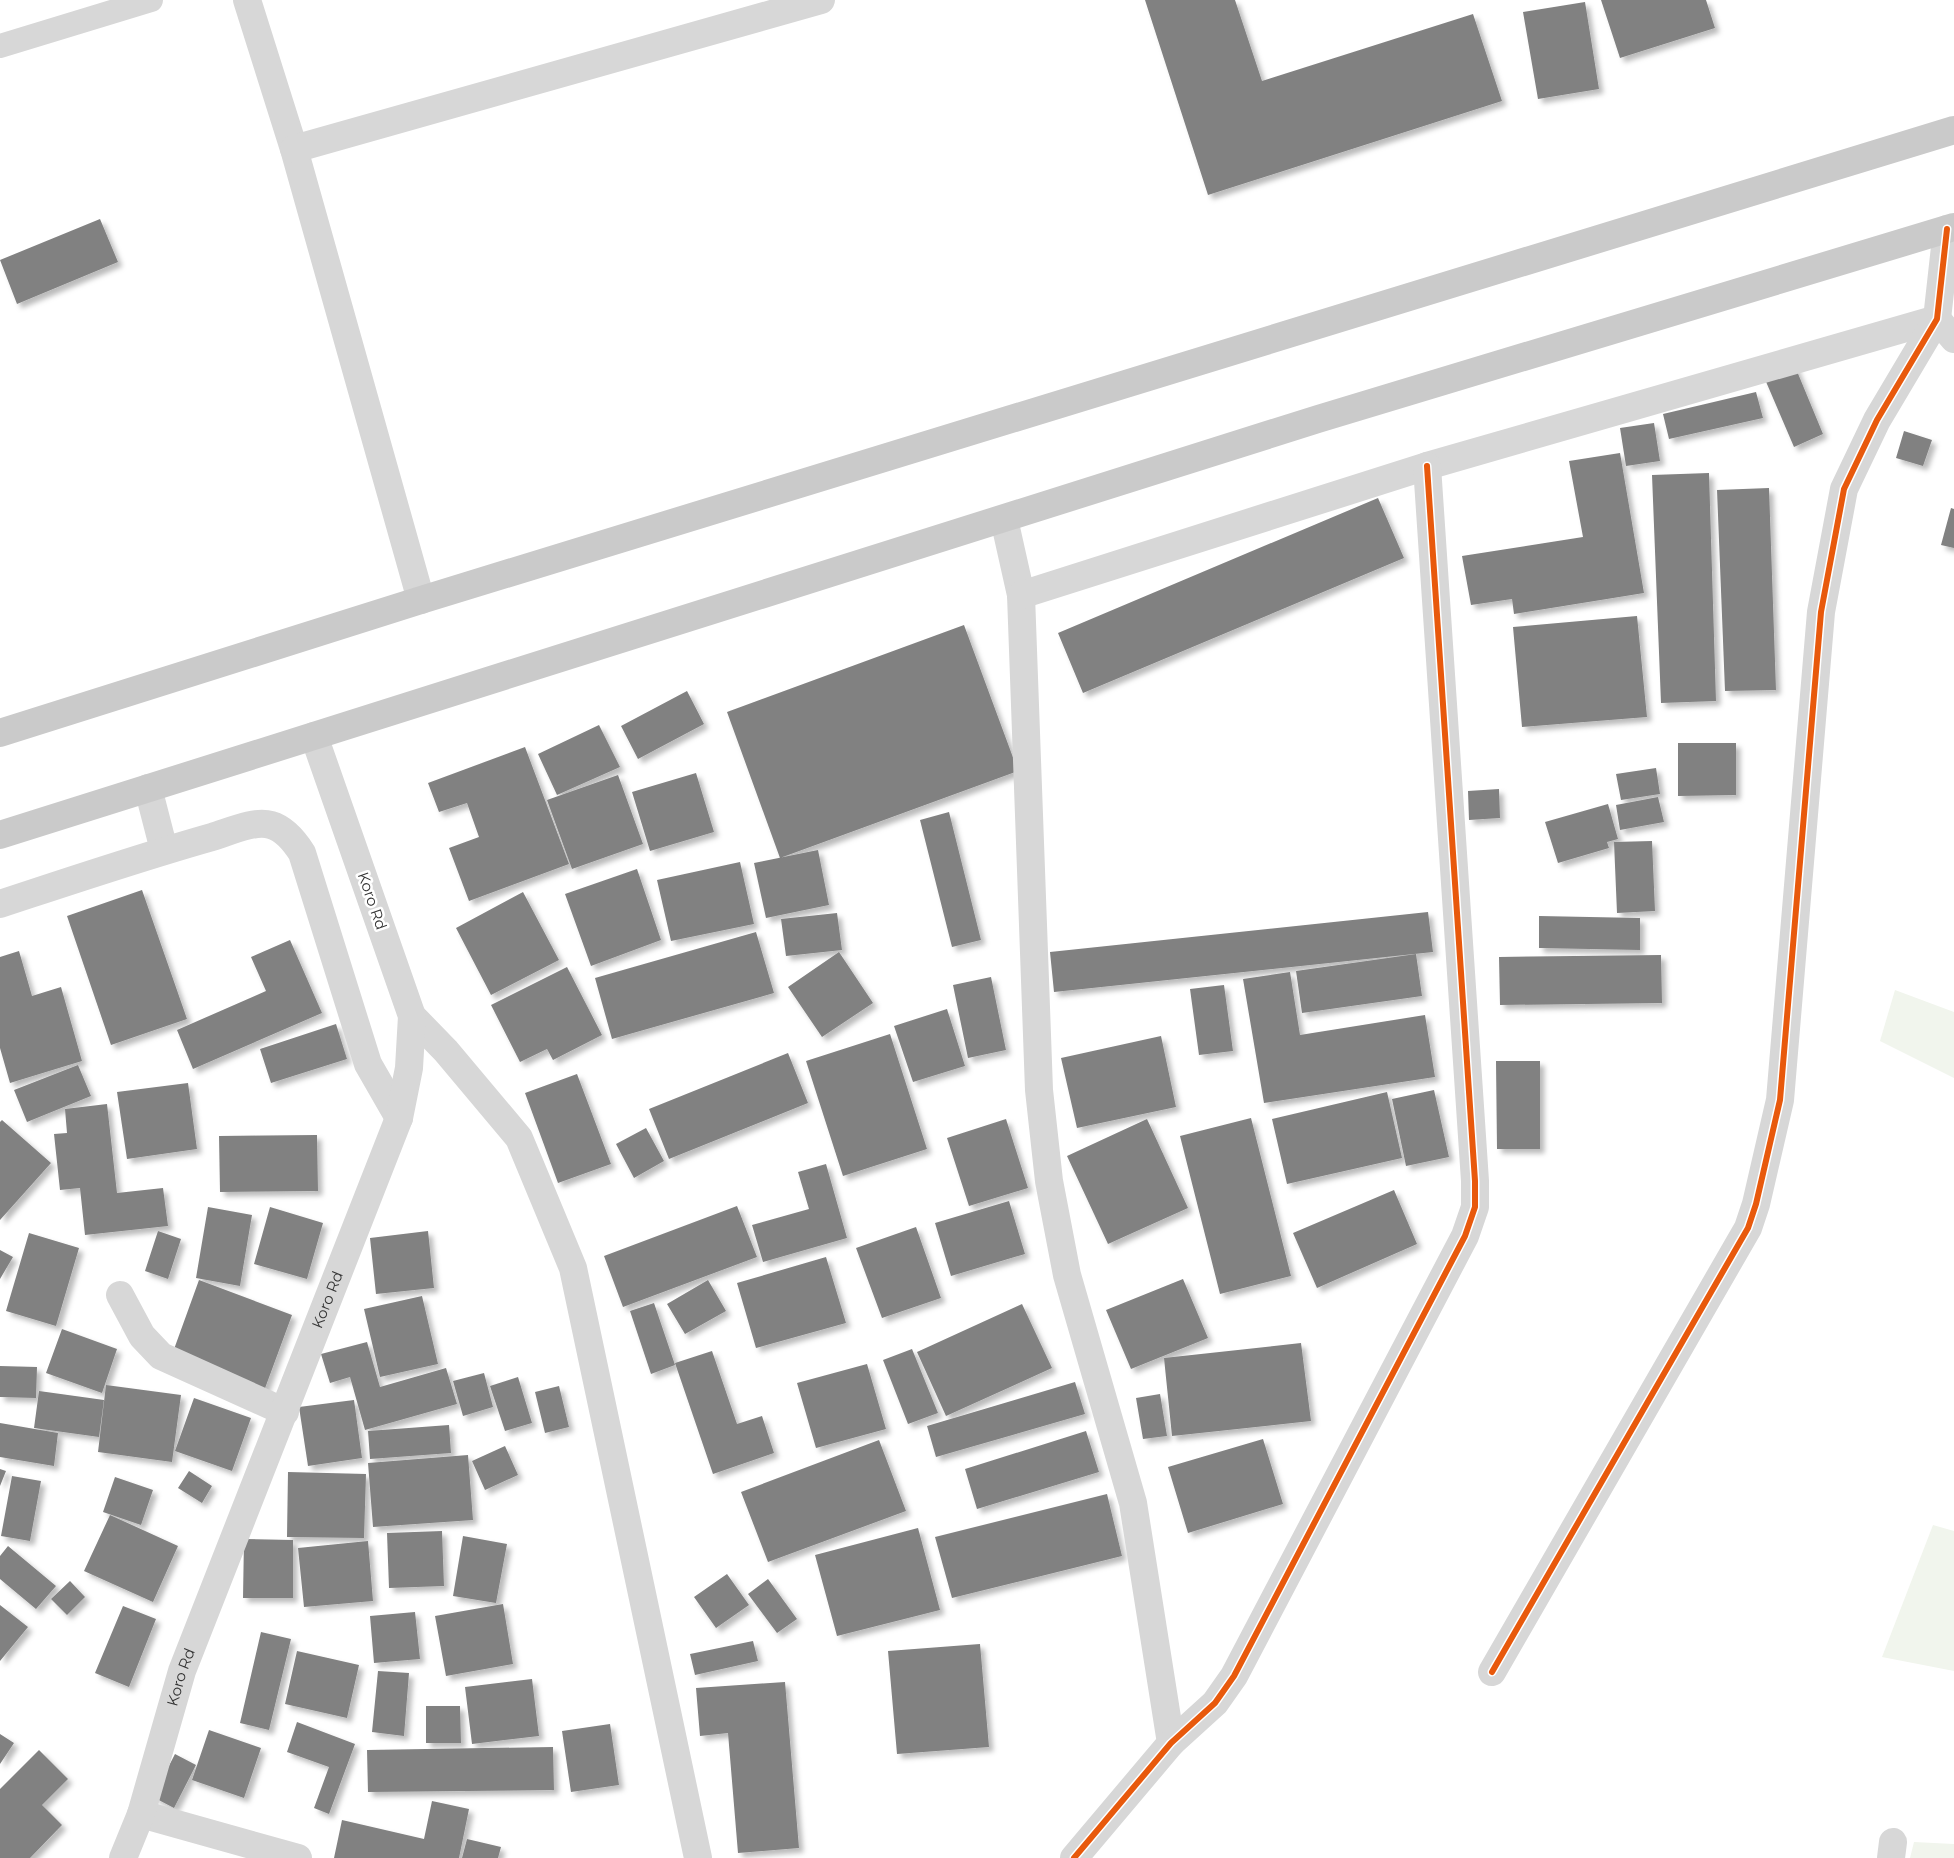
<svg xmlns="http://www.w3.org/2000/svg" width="1954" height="1858" font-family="Montserrat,sans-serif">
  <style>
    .green { fill: #f1f5ed }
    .building { fill: #818181; filter: url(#shadow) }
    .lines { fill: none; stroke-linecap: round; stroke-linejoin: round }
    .lane { stroke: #d7d7d7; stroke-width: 24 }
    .street { stroke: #d7d7d7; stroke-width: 28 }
    .primary { stroke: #cacaca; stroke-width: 28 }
    .cycleway-casing { stroke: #fff; stroke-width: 9 }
    .cycleway { stroke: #e8590c; stroke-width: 6 }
    .labels { text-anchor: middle; stroke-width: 5; stroke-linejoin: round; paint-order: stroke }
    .street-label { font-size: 15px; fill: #333; stroke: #fff }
  </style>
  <defs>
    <filter id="shadow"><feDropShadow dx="4.5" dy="4.5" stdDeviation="2.5" flood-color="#0004"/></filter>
  </defs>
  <rect width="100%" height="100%" fill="#fff"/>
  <!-- green -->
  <path class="green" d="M1895,990L1954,1012V1078L1880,1041Z
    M1933,1525L1954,1531V1671L1882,1657Z
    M1914,1842L1954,1844V1858H1910Z"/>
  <!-- building -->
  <path class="building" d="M1145,0H1235L1262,81L1473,14L1502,101L1208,195Z
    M1601,0H1706L1715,28L1620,58Z
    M1585,2L1599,89L1538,99L1523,12Z
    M100,219L118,262L17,304L0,260Z
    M1794,364L1823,434L1794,447L1764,377Z
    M1756,392L1763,418L1669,439L1663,414Z
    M1654,423L1660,461L1626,466L1620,428Z
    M1904,431L1932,440L1923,466L1896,458Z
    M1620,453L1644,593L1514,614L1512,599L1471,605L1462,556L1583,537L1569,461Z
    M1709,473L1716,701L1661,703L1652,475Z
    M1769,488L1776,690L1725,691L1717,490Z
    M1378,498L1404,558L1083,693L1058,633Z
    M1951,508L1954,509V548L1941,545Z
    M1637,616L1647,717L1522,727L1513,627Z
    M964,625L1018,771L780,858L727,712Z
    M687,691L704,724L638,759L621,726Z
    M599,725L620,767L557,795L538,754Z
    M1678,743H1736V795L1678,796Z
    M525,747L569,864L469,901L449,848L479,837L467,803L439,812L428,783Z
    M1656,768L1660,794L1621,800L1616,774Z
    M696,773L714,832L650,851L632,792Z
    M618,775L643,844L572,869L547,800Z
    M1499,789L1500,818L1469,820L1468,791Z
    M1658,797L1664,822L1620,830L1616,805Z
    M1608,804L1618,839L1607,842L1609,848L1558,863L1545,822Z
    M949,812L981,940L952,947L920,820Z
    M1652,841L1655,911L1617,913L1614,842Z
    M818,850L829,905L766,918L754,863Z
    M740,862L754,924L671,941L657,880Z
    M637,869L661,940L591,966L565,894Z
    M142,890L187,1019L111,1045L67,916Z
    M523,892L559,960L491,995L456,928Z
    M1428,912L1433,952L1054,992L1050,952Z
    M837,913L842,950L786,956L781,919Z
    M1539,916L1640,918V950L1539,948Z
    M756,932L774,993L612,1039L595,978Z
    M290,940L322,1013L193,1069L177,1030L266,991L251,957Z
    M19,951L32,996L61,987L82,1061L10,1083L0,1048V957Z
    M839,952L873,1003L822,1037L788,987Z
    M1416,954L1422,996L1302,1013L1296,971Z
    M1661,955L1662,1003L1500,1005L1499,957Z
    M567,967L602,1035L553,1060L547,1049L520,1062L491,1005Z
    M1290,972L1300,1035L1425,1015L1435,1077L1264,1103L1243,979Z
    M991,977L1006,1050L968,1058L953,985Z
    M1224,985L1233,1051L1199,1055L1190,989Z
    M947,1009L965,1066L913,1082L894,1026Z
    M336,1024L347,1059L271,1083L260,1049Z
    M890,1034L927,1149L843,1176L806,1061Z
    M1161,1036L1176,1107L1077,1128L1061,1058Z
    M788,1053L808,1103L669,1159L649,1109Z
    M1496,1061H1540V1149H1497Z
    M78,1065L91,1096L27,1122L14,1090Z
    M577,1074L611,1164L558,1183L525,1093Z
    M188,1083L197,1149L127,1159L117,1092Z
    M1434,1090L1449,1157L1406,1166L1392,1099Z
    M1387,1092L1402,1158L1287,1184L1272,1119Z
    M107,1104L117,1193L163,1188L168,1226L85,1235L80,1188L60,1190L54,1134L67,1133L65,1109Z
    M1251,1118L1291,1276L1220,1294L1180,1136Z
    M1006,1119L1028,1188L969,1206L947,1138Z
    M1147,1119L1188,1208L1108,1244L1067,1156Z
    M2,1120L51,1163L0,1220V1122Z
    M646,1128L664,1161L634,1178L616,1144Z
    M317,1135L318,1191L220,1192L219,1136Z
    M826,1164L847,1238L763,1262L752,1225L809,1209L798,1172Z
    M1394,1190L1417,1244L1317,1288L1293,1233Z
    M1009,1201L1025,1254L951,1276L935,1223Z
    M737,1206L757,1257L623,1307L604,1256Z
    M208,1207L252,1215L240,1286L196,1278Z
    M270,1207L323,1223L307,1279L254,1264Z
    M916,1227L941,1298L882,1318L856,1248Z
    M158,1231L181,1239L168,1279L145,1271Z
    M428,1231L434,1288L376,1294L370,1238Z
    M29,1233L79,1248L56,1326L6,1311Z
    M0,1250L13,1257L0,1279Z
    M826,1257L846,1323L756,1348L737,1283Z
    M1183,1279L1208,1338L1131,1369L1106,1310Z
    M199,1280L292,1315L264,1391L173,1352Z
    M708,1280L726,1311L685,1334L667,1304Z
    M422,1296L438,1364L380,1377L364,1309Z
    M654,1303L675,1365L651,1374L630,1311Z
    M1022,1304L1052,1368L946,1416L917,1352Z
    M62,1329L117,1349L102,1393L46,1373Z
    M367,1342L380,1387L446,1368L457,1404L365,1430L350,1377L330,1383L321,1354Z
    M1301,1343L1311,1421L1172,1436L1164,1358Z
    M912,1349L938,1413L908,1424L883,1360Z
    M712,1351L737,1424L762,1416L774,1453L713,1474L675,1363Z
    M867,1364L886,1429L816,1448L797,1383Z
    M0,1366L37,1367L36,1398L0,1397Z
    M484,1373L493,1407L463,1416L453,1381Z
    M518,1377L532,1423L505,1431L490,1386Z
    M1075,1382L1085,1414L936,1457L927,1426Z
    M106,1385L181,1395L172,1462L98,1452Z
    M559,1386L569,1427L545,1433L535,1392Z
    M39,1391L104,1400L99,1437L34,1428Z
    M1160,1394L1167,1436L1143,1439L1136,1398Z
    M194,1398L251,1418L232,1471L175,1451Z
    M354,1400L362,1458L308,1466L299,1407Z
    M0,1423L58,1433L54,1466L0,1457Z
    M449,1425L451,1453L370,1459L368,1431Z
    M1086,1431L1099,1472L977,1509L965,1469Z
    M1263,1439L1283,1504L1188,1533L1168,1467Z
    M879,1440L906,1511L768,1562L741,1492Z
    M505,1446L518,1475L485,1490L472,1461Z
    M468,1455L473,1520L373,1527L368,1463Z
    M0,1469L6,1471L0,1486Z
    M189,1471L212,1486L202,1503L178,1488Z
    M288,1472L366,1474L364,1538L287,1537Z
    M12,1476L41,1481L30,1541L1,1536Z
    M115,1477L153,1490L141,1525L103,1512Z
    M1107,1494L1122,1556L952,1598L935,1537Z
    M110,1515L178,1546L153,1602L84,1571Z
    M918,1528L940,1610L837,1636L815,1555Z
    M442,1531L444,1586L389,1588L387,1533Z
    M463,1536L507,1544L496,1603L453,1596Z
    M244,1539L293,1540V1598H243Z
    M368,1541L373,1601L304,1607L298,1548Z
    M8,1546L56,1586L36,1609L0,1579V1556Z
    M727,1574L749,1605L716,1628L694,1597Z
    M768,1579L797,1619L777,1633L748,1594Z
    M70,1581L85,1597L67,1615L51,1599Z
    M503,1604L513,1664L446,1676L435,1616Z
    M0,1605L28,1627L0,1661Z
    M123,1606L156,1619L129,1687L95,1673Z
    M415,1612L420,1659L374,1663L370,1616Z
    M261,1632L291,1639L269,1730L240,1723Z
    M753,1641L758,1661L695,1675L690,1654Z
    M980,1644L989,1747L897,1754L888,1651Z
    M297,1651L359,1665L347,1718L285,1704Z
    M378,1671L409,1673L404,1736L372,1732Z
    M532,1679L539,1736L472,1744L465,1687Z
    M785,1682L799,1848L738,1853L728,1733L700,1736L696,1688Z
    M426,1706H460L461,1743H426Z
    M297,1722L355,1744L329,1814L314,1808L329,1767L287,1752Z
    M610,1724L619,1785L571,1792L562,1731Z
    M209,1730L261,1748L244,1798L192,1780Z
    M0,1734L14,1743L0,1764Z
    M553,1747L554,1790L368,1792L367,1750Z
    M39,1750L68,1779L42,1805L62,1825L30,1858H0V1789Z
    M175,1754L196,1765L174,1808L153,1797Z
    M432,1801L469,1809L459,1858H334L342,1820L424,1839Z
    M467,1839L501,1847L498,1858H462Z"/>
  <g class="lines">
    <!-- lane -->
    <path class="lane" d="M0,46L151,0"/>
    <!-- street -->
    <g class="street">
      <path d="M247,0L294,149L421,600"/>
      <path d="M294,149L821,0"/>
      <path d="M1004,519L1021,595L1039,1090L1049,1181L1067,1275L1133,1503L1171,1743"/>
      <path d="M1021,595L1427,466L1937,319L1954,339"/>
      <path d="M148,788L164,850"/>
      <path d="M0,904C70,881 141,857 212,837C229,832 254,820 271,825C285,829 295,842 302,853L368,1064L399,1118"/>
      <path d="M412,1016L446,1051L519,1138L573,1268L698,1858"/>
      <path d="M120,1295L142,1336L161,1356L285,1412"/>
      <path d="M1492,1672L1748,1228L1756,1204L1780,1100L1821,612L1844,489L1877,420L1937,319L1947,229"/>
      <path d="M141,1814L298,1858"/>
      <path id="s1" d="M123,1858L141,1814L182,1671L399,1118L409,1068L412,1016L314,736"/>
      <path d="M1074,1858L1171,1743L1215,1703L1234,1676L1465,1236L1475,1207V1181L1427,466"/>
      <path d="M1891,1858L1893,1842"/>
    </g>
    <!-- primary -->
    <path class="primary" d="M0,733L421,600L1954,130
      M0,835L1318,419L1954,227"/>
    <defs>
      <path id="cycleway" d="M1492,1672L1748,1228L1756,1204L1780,1100L1821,612L1844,489L1877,420L1937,319L1947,229
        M1074,1858L1171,1743L1215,1703L1234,1676L1465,1236L1475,1207V1181L1427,466"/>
    </defs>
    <!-- cycleway casing -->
    <use href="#cycleway" class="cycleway-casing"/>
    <!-- cycleway -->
    <use href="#cycleway" class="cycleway"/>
  </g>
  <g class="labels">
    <!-- street labels -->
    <g class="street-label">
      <text transform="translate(372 901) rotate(71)" y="5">Koro Rd</text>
      <text dy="5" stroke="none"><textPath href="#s1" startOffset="595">Koro Rd</textPath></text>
      <text dy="5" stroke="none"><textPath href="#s1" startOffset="190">Koro Rd</textPath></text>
    </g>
  </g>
</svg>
